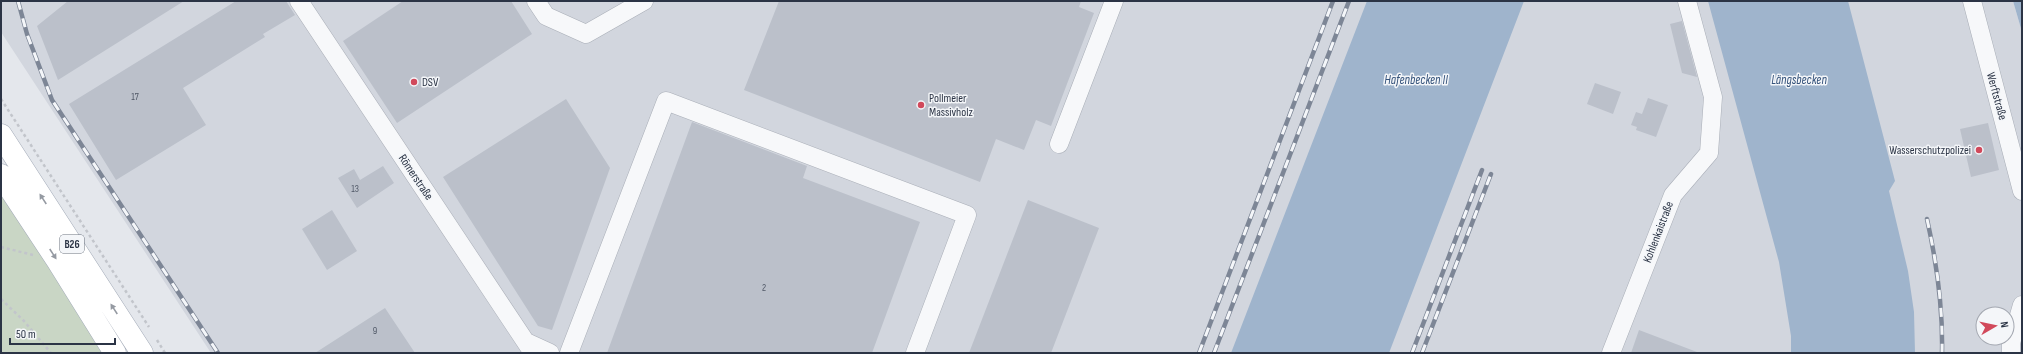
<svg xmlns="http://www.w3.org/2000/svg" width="2023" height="354" font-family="'Sofia Sans Condensed',sans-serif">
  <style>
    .built { fill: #d2d6de; fill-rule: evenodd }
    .green { fill: #c9d6c5 }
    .water { fill: #9fb4cc }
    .building { fill: #bbc0ca }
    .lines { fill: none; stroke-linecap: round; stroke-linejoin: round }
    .minor-casing { stroke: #a9aeb7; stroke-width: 19 }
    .major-casing { stroke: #a3abb8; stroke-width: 23 }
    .path { stroke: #c2c5cb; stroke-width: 2.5; stroke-dasharray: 3 3; stroke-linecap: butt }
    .minor { stroke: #f7f8fa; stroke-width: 18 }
    .major { stroke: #fff; stroke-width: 22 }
    .rail-casing { stroke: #7d8696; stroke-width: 4.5 }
    .rail { stroke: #f4f6f9; stroke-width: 3; stroke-dasharray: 9; stroke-linecap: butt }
    .oneway { fill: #959aa2 }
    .poi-dot { fill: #d1495b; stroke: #f4f6f9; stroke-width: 1.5 }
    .labels { text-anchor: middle; stroke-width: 3; stroke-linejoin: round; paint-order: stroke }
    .number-label { font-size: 10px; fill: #4f5766 }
    .shield { fill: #f4f6f9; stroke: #676e7b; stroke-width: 1 }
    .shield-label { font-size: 11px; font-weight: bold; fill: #2b3445 }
    .poi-label { font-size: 12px; fill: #2b3445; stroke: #f4f6f9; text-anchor: start }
    .street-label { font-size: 12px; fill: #2b3445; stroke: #f4f6f9 }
    .water-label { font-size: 13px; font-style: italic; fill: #34527a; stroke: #f4f6f9 }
  </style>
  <rect width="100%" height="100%" fill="#e4e7ec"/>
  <!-- built -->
  <path class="built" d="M1,1H2013L2022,32V353H211L1,32ZM1983,314H2007V338H1983Z"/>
  <!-- green -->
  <path class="green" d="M1,187L109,353H1Z"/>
  <!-- water -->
  <path class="water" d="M1367,1H1524L1389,353H1231Z
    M1708,1H1848L1895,181L1889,191L1908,271L1914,312L1915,353H1791V336L1779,262Z
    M2013,1H2022V32Z"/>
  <!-- building -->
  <path class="building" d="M68,1H184L58,80L37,26Z
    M236,1H286L295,15L263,34L265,37L183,88L206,125L116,180L69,104Z
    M403,1H511L532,34L397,123L343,41Z
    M779,1H1081L1079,7L1094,13L1051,126L1036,120L1024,150L996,139L980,182L744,90Z
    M1682,21L1697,77L1682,73L1670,24Z
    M1595,83L1621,92L1613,114L1587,104Z
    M1648,98L1668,105L1656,137L1636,130L1637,127L1631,125L1636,112L1642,114Z
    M566,99L610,168L552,330L538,326L443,177Z
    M692,122L807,166L803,178L920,222L872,353H607Z
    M1988,123L1999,170L1971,177L1960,129Z
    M383,166L394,183L357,208L338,178L354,169L360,180Z
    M1028,200L1099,228L1051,353H969Z
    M332,210L357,251L327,270L302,229Z
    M385,308L415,353H315Z
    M1639,330L1697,352V353H1631Z"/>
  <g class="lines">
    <defs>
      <path id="minor" d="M299,1L533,353
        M536,1L546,16L586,34L644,1
        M1972,1L2022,191
        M1059,144L1114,1
        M526,342L550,353
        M569,353L666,101L967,215L915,353
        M1611,353L1673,195L1709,153L1713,97L1687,1
        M2011,353V343L2022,305"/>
      <path id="major" d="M1,135L142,353
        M1,175L57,260L115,353"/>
    </defs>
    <!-- minor casing -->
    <use href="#minor" class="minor-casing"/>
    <!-- major casing -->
    <use href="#major" class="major-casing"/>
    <!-- path -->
    <path class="path" d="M1,99L149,327
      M1,247L33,255
      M1,299L24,321L51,353
      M157,340L165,353"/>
    <!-- minor -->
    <use href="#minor" class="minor"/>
    <!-- major -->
    <use href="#major" class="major"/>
    <defs>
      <path id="rail" d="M18,1L27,34L52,100L218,353
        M1927,219C1937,264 1943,307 1942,353
        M1199,353L1333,1
        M1214,353L1349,1
        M1412,353L1482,170
        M1422,353L1491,174"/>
    </defs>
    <!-- rail casing -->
    <use href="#rail" class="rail-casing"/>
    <!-- rail -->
    <use href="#rail" class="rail"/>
  </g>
  <!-- one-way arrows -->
  <defs><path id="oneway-solid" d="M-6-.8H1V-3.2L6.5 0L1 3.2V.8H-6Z"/></defs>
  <g class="oneway">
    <use href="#oneway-solid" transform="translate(43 199) rotate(-123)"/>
    <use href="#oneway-solid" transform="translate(53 254) rotate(57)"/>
    <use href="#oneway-solid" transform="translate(114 309) rotate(-123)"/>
  </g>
  <!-- markers -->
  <g class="poi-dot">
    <circle cx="414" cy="82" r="4"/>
    <circle cx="921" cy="105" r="4"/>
    <circle cx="1979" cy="150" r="4"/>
  </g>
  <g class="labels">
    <!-- number labels -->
    <g class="number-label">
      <text x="135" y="100">17</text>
      <text x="355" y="192">13</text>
      <text x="764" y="291">2</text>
      <text x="375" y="334">9</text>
    </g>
    <!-- shield labels -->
    <rect class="shield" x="60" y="235" width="24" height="18" rx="3"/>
    <g class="shield-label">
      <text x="72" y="248">B26</text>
    </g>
    <!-- poi labels -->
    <g class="poi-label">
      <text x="422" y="86">DSV</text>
      <text x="929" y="102">Pollmeier<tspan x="929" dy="14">Massivholz</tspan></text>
      <text x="1971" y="154" text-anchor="end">Wasserschutzpolizei</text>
    </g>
    <!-- street labels -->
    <g class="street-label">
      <text transform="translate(1997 96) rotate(75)" y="4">Werftstraße</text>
      <text transform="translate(416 177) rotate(56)" y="4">Römerstraße</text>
      <text transform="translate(1658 232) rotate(-69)" y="4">Kohlenkaistraße</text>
    </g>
    <!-- water labels -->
    <g class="water-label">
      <text x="1416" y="84">Hafenbecken II</text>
      <text x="1799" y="84">Längsbecken</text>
    </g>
  </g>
  <!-- border -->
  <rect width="2023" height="354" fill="none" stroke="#2b3445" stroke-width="4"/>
  <!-- north arrow -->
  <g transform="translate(1995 326) rotate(81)"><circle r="19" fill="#f4f6f9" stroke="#a4a8b1"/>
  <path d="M0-3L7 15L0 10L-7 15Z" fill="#d1495b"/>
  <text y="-6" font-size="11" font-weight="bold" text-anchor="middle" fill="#2b3445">N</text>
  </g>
  <!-- scale -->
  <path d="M10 338v6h105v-6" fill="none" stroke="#2b3445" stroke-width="2"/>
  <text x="16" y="338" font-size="12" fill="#2b3445" stroke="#f4f6f9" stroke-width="3" paint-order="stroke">50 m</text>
</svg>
